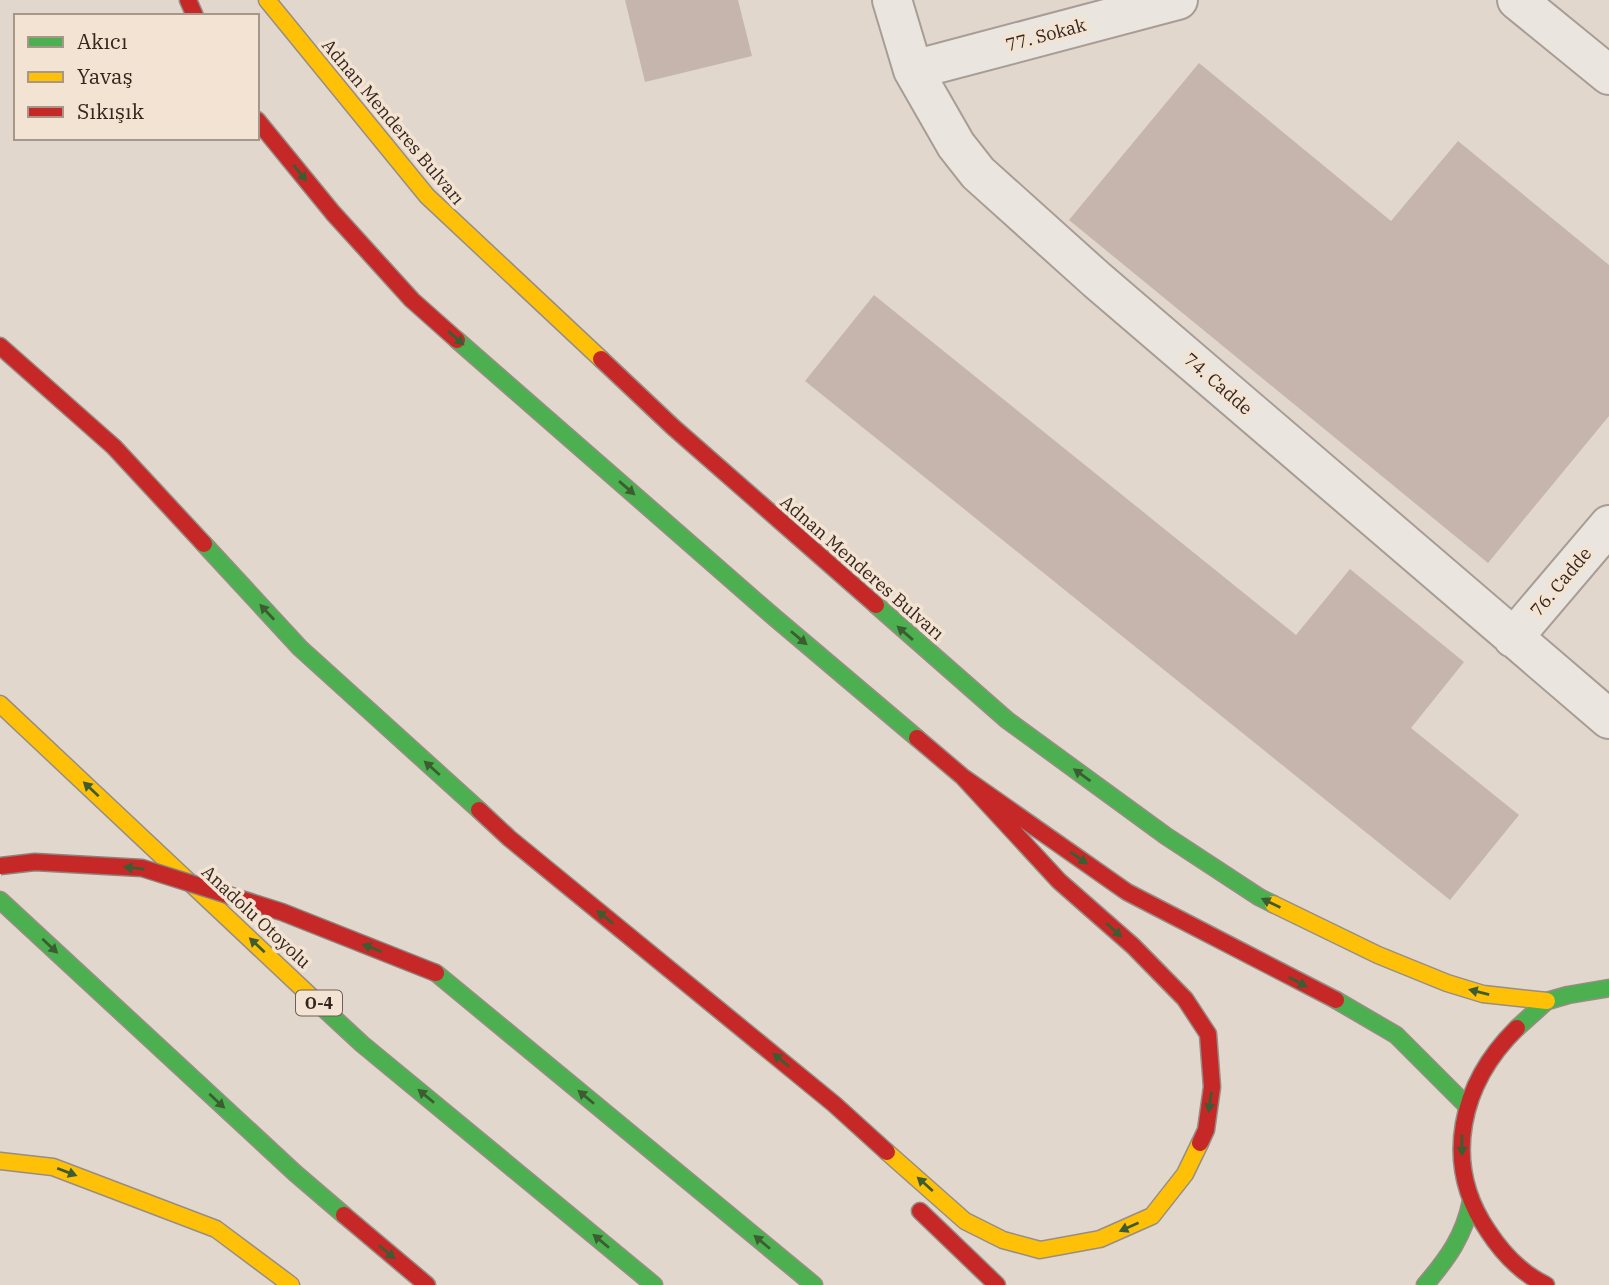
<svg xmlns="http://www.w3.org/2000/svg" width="1609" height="1285" font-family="'IBM Plex Serif',serif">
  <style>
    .building { fill: #c6b5ad }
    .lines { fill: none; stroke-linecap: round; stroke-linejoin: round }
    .street-casing { stroke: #a79d96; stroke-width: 42 }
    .fast-casing { stroke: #978d85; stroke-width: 19 }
    .slow-casing { stroke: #978d85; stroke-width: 19 }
    .jam-casing { stroke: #978d85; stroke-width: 19 }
    .street { stroke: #eae5de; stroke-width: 38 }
    .fast { stroke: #4caf50; stroke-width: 16 }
    .slow { stroke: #ffc107; stroke-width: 16 }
    .jam { stroke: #c62828; stroke-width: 16 }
    .jam-bridge-casing { stroke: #8d837c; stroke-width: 19; stroke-linecap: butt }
    .jam-bridge { stroke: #c62828; stroke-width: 16 }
    .oneway { fill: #3e5c32 }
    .labels { text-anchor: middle; stroke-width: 7; stroke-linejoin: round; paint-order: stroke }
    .shield { fill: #f3e3d2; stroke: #6e5e54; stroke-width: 2 }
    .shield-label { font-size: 16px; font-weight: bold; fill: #35251e }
    .street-label { font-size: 18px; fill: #35251e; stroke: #f3e3d2 }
  </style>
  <rect width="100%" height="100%" fill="#e2d7cc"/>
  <!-- building -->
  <path class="building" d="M625,0H738L752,56L645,82Z
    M1199,63L1391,221L1458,141L1609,265V416L1488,563L1069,220Z
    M874,295L1296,635L1350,569L1464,662L1411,728L1519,815L1450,900L805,381Z"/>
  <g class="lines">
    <defs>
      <path id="street" d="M892,0L913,70L956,145L978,173L1097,280L1609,719
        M1517,0L1609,75
        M913,70L1178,0
        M1513,638L1609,525"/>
      <path id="fast" d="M457,340L774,617L917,738
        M204,544L300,648L479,810
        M876,605L1007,720L1166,836L1259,897L1273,904
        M0,900L295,1173L344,1215
        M436,973L814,1285
        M1336,1000L1396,1035L1467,1106
        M321,1006L362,1044L654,1285
        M1517,1028L1547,1001L1568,995L1609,988
        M1425,1285C1448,1258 1464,1236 1471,1201"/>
      <path id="slow" d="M267,0L427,196L601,359
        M0,704L321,1006
        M1273,904L1378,955L1447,983L1483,994L1547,1001
        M887,1152L965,1221L1003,1240L1040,1250L1100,1239L1152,1216L1185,1174L1200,1143
        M0,1161L53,1167L216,1229L291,1285"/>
      <path id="jam" d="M188,0L195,16
        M257,120L333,213L412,300L457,340
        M0,346L114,447L204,544
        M601,359L673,427L876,605
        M917,738L963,777L1127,892L1336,1000
        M963,777L1059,881L1133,946L1185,999L1208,1034L1212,1087L1206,1130L1200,1143
        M479,810L509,838L834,1104L887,1152
        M1517,1028C1461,1083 1441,1162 1488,1231C1503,1254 1521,1273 1546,1285
        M920,1211L997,1285
        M344,1215L427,1285"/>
    </defs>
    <!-- street casing -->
    <use href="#street" class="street-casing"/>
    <!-- fast casing -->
    <use href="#fast" class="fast-casing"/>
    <!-- slow casing -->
    <use href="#slow" class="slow-casing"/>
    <!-- jam casing -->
    <use href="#jam" class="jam-casing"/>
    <!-- street -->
    <use href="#street" class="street"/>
    <!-- fast -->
    <use href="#fast" class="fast"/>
    <!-- slow -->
    <use href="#slow" class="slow"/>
    <!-- jam -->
    <use href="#jam" class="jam"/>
    <defs>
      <path id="jam-bridge" d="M0,866L35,862L142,868L282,912L436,973"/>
    </defs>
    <!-- jam-bridge casing -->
    <use href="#jam-bridge" class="jam-bridge-casing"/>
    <!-- jam-bridge -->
    <use href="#jam-bridge" class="jam-bridge"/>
  </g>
  <!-- one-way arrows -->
  <defs><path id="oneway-solid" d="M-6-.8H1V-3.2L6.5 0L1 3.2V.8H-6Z" transform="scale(1.75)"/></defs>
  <g class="oneway">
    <use href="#oneway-solid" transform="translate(300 173) rotate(51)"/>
    <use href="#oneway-solid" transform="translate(456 338) rotate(41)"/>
    <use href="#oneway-solid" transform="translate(627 488) rotate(41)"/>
    <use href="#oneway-solid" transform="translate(267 612) rotate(-133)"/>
    <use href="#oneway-solid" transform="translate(905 633) rotate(-139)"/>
    <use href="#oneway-solid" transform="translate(799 638) rotate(40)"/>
    <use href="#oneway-solid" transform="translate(432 768) rotate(-138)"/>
    <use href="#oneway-solid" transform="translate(1082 775) rotate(-144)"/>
    <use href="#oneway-solid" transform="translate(91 789) rotate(-137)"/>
    <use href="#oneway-solid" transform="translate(1079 858) rotate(35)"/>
    <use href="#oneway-solid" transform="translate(134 868) rotate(-174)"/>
    <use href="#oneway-solid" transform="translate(1271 903) rotate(-154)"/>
    <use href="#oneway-solid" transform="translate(605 917) rotate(-141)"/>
    <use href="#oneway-solid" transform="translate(1114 930) rotate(42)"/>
    <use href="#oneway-solid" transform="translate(257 945) rotate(-137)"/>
    <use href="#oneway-solid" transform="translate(50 946) rotate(43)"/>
    <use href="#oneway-solid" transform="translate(372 948) rotate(-159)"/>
    <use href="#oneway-solid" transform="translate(1298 982) rotate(28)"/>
    <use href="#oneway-solid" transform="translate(1479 992) rotate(-166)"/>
    <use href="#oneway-solid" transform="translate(781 1060) rotate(-141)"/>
    <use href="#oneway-solid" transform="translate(426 1096) rotate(-140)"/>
    <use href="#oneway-solid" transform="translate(586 1097) rotate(-140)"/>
    <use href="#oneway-solid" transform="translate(217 1101) rotate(43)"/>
    <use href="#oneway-solid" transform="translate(1210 1102) rotate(98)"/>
    <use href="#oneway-solid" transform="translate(1462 1145) rotate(90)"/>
    <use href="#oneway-solid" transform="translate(67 1172) rotate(21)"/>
    <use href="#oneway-solid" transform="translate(925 1184) rotate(-138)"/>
    <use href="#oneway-solid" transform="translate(1129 1227) rotate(156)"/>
    <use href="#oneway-solid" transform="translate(601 1241) rotate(-140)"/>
    <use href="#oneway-solid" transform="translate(762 1242) rotate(-140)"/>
    <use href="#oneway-solid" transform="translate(387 1252) rotate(40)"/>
  </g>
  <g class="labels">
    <!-- shield labels -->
    <rect class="shield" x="296" y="990.5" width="46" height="25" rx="5"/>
    <g class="shield-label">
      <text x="319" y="1009">O-4</text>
    </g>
    <!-- street labels -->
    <g class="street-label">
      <text transform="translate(1046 35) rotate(-15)" y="6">77. Sokak</text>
      <text transform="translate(393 122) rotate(50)" y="6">Adnan Menderes Bulvarı</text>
      <text transform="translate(1218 384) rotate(41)" y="6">74. Cadde</text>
      <text transform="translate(862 568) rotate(41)" y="6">Adnan Menderes Bulvarı</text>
      <text transform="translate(1561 582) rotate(-50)" y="6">76. Cadde</text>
      <text transform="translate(256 917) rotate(43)" y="6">Anadolu Otoyolu</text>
    </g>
  </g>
  <!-- legend -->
  <rect x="14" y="14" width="245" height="126" fill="#f3e3d2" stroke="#a7978a" stroke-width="2"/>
  <rect x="28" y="37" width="35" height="10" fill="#4caf50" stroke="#a7978a" stroke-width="2"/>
  <text x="77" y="49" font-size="21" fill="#35251e">Akıcı</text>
  <rect x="28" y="72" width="35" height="10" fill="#ffc107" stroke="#a7978a" stroke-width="2"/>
  <text x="77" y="84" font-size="21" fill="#35251e">Yavaş</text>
  <rect x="28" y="107" width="35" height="10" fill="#c62828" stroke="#a7978a" stroke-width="2"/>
  <text x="77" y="119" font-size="21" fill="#35251e">Sıkışık</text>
</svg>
